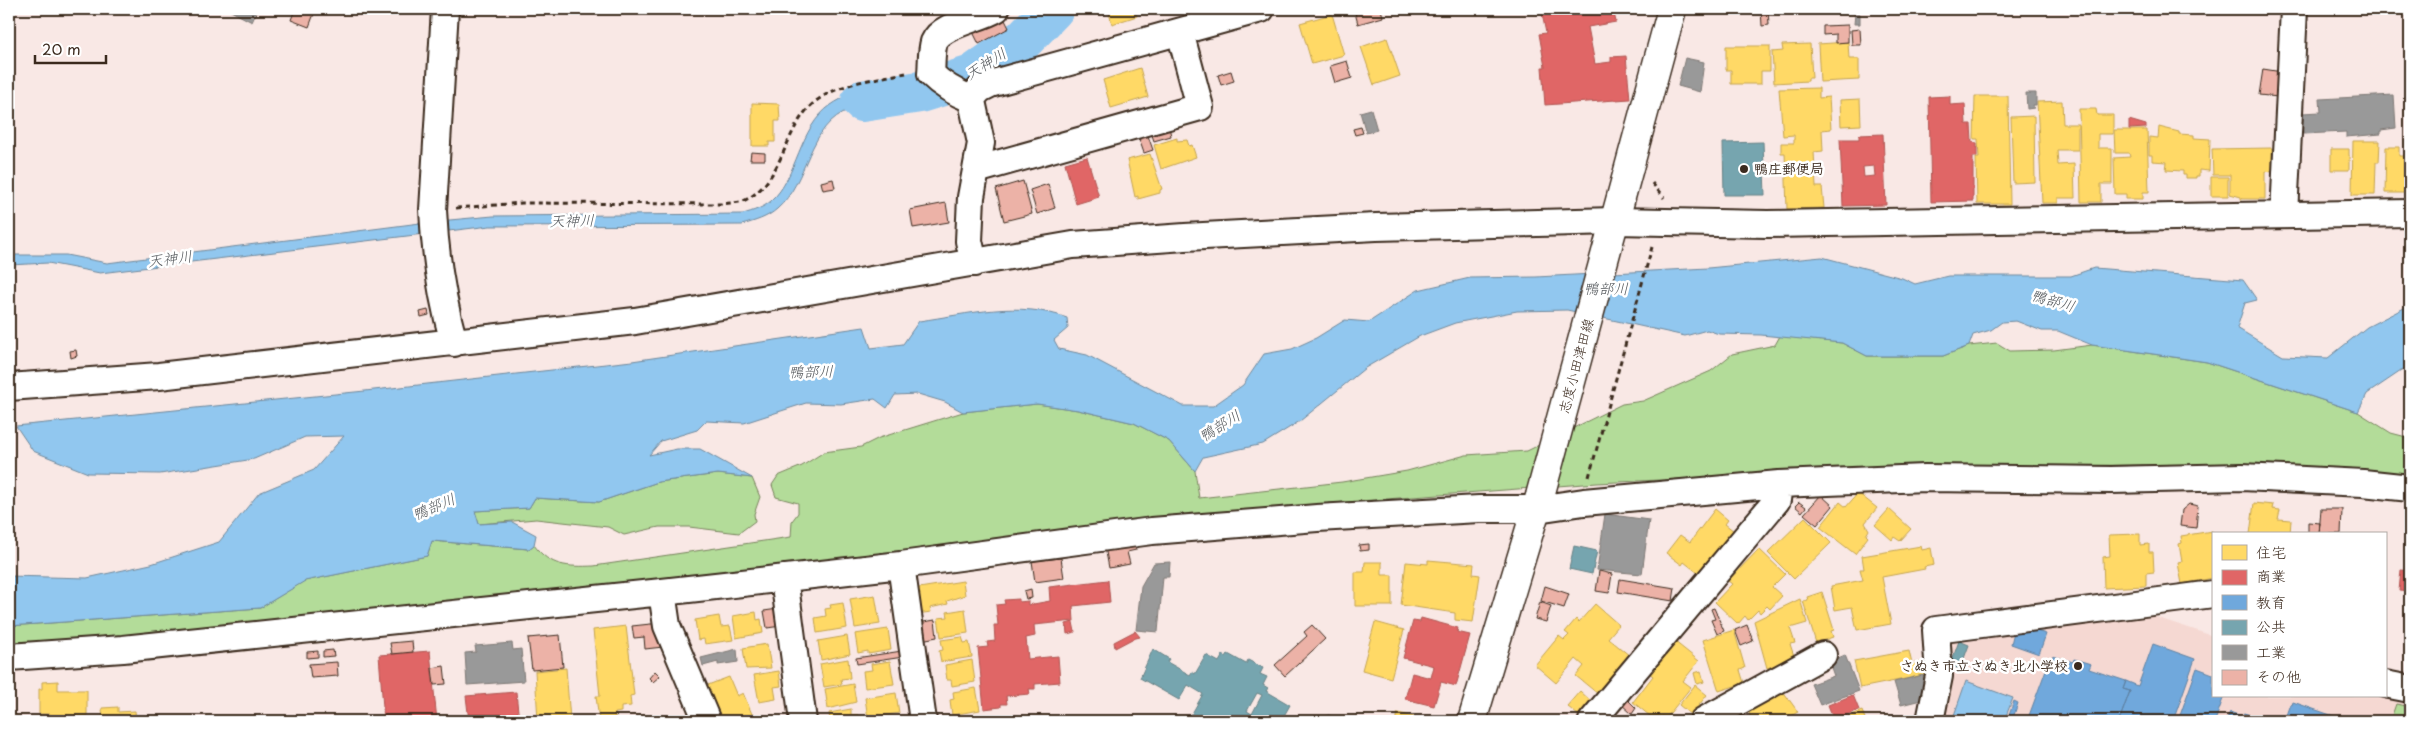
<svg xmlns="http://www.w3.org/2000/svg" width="2419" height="730" font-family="'Playpen Sans','Klee One',sans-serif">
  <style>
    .built { fill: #f5d8d2 }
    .green { fill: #b3dc99; stroke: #77835c }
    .water { fill: #91c7ef; stroke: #6f889b }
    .homes { fill: #ffd966; stroke: #c4a450 }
    .shops { fill: #e06666; stroke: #ae5450; fill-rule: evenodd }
    .schools { fill: #6fa8dc; stroke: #5f82a3 }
    .public { fill: #76a5af; stroke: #648084; fill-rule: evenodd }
    .industry { fill: #999; stroke: #7d7874 }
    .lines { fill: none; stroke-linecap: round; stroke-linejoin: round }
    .river { stroke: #91c7ef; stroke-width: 42 }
    .building { fill: #ecb2a7; stroke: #3b2a1e }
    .minor-casing { stroke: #3b2a1e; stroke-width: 30 }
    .major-casing { stroke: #3b2a1e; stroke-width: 31 }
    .path { stroke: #3b2a1e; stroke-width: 3; stroke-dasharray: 5 4; stroke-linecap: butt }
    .minor { stroke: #fff; stroke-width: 26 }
    .major { stroke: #fff; stroke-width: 28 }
    .poi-dot { fill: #3b2a1e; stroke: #fff; stroke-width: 2 }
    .labels { text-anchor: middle; stroke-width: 5; stroke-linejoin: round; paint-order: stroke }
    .poi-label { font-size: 14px; font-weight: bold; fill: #3b2a1e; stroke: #fff; text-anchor: start }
    .street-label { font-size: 14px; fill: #3b2a1e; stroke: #fff }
    .water-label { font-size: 15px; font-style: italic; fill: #55595d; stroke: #fff }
  </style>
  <rect width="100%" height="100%" fill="#f9e8e5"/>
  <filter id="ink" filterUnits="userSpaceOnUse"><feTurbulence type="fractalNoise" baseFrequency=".02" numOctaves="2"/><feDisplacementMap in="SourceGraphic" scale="10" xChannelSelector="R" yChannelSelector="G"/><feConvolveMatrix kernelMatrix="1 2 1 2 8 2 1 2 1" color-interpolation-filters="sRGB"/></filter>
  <g filter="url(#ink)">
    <!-- built -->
    <path class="built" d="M2140,612L2213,636V696H2385L2410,699V721H1931L1949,637Z"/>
    <!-- green -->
    <path class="green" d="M1780,336L1842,343L1867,356H1943L1969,346L1997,343L2010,351L2054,350L2092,345L2207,362L2358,412L2391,433L2410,438V476L2364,470L2239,464L1928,467L1597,483L1320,504L794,569L9,650V626L260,608L304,581L427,556L432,541L528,549L534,545C550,567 568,567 594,566L791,537L792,521L798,513V503L776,497L772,485L778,476L802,466L824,452L861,447L879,438L963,412L1037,404L1078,410L1134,423L1169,441L1195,471L1199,498L1342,482L1407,471L1466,455L1527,451L1622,404L1643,401L1711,371L1732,354L1775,345Z
      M718,474L752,478L760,497L754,514L755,521L739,533L689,527H659L624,535L608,527L536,519L479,524L474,511L529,508L535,498L599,502L658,482Z
      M2396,704L2410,707V721H2390Z"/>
    <!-- water -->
    <path class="water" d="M916,82L919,97C898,101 872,101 851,109C807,124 809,182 777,209C767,218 755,221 742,225L490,226L100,273L48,263L9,265V255H66L107,263L428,222L493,216L743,214C753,211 763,208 771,201C798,177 798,128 831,105C855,88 888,87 916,82Z
      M1822,257L1902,278L1915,284L1948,276H2071L2094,268L2243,280L2257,300L2245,303L2237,328L2283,356L2328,358L2367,327L2410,305V368L2401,371L2367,394L2358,412L2207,362L2092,345L2058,331H2042L2016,321L2002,322L1991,330L1973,335L1969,346L1943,356H1867L1842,343L1761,335L1719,334L1707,330L1685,336L1567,310L1517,311L1455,323L1420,336L1365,368L1300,421L1263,444L1203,457L1195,471L1169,441L1134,423L1078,410L1037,404L963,412L945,402L918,394L895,395L887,408L875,399L841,404L806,403L744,423L706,421L697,430L661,441L649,455L677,449H700L752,478L718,474L658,482L599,502L535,498L529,508L475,511L479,524L512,522L536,535L534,545L529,549L432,541L427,556L305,581L260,608L9,626V576L87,578L151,564L219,542L259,493L314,470L344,436L305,437L254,459L160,474L88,473L33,451L16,426L365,391L632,361L864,327L871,348L903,344L919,321C968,314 1020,300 1067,318L1068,328L1054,340L1059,349L1087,355L1183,406H1213L1243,385L1264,354L1292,349L1316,338L1345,320L1369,322L1418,290L1470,278L1536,277L1708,268Z
      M1966,681L2013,698L2004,721H1952Z"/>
    <!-- homes -->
    <path class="homes" d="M1108,9H1134L1137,16L1112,24Z
      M1332,14L1344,55L1312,64L1300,23Z
      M1387,38L1400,76L1374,85L1361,47Z
      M1848,42L1849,59H1859V80L1820,82L1818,44Z
      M1810,44L1812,78H1808V81L1774,83L1772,52L1783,51L1782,45Z
      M1726,46H1770V71H1761V84H1731V70H1726Z
      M1140,68L1148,97L1111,108L1103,80Z
      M1819,88V98L1829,97L1831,129L1822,130L1823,151L1814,152L1816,187H1822L1824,208L1787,209L1785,153H1781V143H1794V135L1783,136L1779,89Z
      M1975,96H2008L2010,204H1977L1976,158H1979L1978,139H1974Z
      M1860,99L1861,125L1841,126L1840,100Z
      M2062,101L2063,124H2078V150H2057L2058,165L2074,164L2075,198H2058V203H2042L2037,102Z
      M752,103L779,104L780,121H775V142H769V146H752Z
      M2079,109H2096L2097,115H2113V134H2098V148H2112V184H2101V202H2081Z
      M2034,116L2035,182L2013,183L2011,117Z
      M2159,127L2179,132V134L2194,135V138L2210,139L2209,171L2199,170V176H2196V178H2186V175H2183V171L2166,170L2167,162L2152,161V155H2149V137L2158,138Z
      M2114,130H2147L2149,192H2143V199H2126V194H2115L2114,158L2130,157L2129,153H2115Z
      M1177,138V141L1187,140L1189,146L1192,145L1196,157L1161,169L1154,145Z
      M2353,141H2380L2379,162H2376L2375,195H2352Z
      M2386,147H2399V156H2410V193H2385Z
      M2272,148V172L2265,171V199H2241V197L2230,194V175H2213L2212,149Z
      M2331,149H2349V170H2331Z
      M1150,154L1162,189L1160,190V193L1138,199V196L1135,197L1127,160Z
      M2211,177H2228V196H2211Z
      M1858,493L1877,508L1865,523L1869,530L1866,535L1868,537L1855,554L1820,527L1840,502L1846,507Z
      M2254,503L2273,505L2272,509L2280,510L2278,519L2291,520L2290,534H2250Z
      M1715,509L1728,520L1725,524L1734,531L1702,576L1684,562L1682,565L1666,553L1680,535L1690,542Z
      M1889,509L1911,529L1900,541L1894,537L1892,540L1875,525Z
      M1805,517L1831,543L1794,579L1768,553Z
      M2212,531L2213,578L2182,584L2178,563L2182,562L2179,544L2182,543L2181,536Z
      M2140,534V545L2149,544V552H2153L2154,572L2146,573V586L2104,588L2103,557L2110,556L2109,535Z
      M1921,546L1922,550L1931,548L1934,565L1924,567L1925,569L1882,577L1891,624L1857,630L1852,607L1835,610L1831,586L1863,580L1860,569H1864L1862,556Z
      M1759,549L1785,574L1772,587L1782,596L1770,609L1767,606L1760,613L1758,610L1748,620L1745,616L1738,624L1715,602L1732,584L1728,581Z
      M1428,560L1474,564L1473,574L1480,575L1473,622L1455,620V613L1401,605L1406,562L1428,564Z
      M1365,562H1382V575H1392V606H1355V572H1364Z
      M963,581L965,595L947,601L948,604L930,608L931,612L917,614L913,589Z
      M1822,592L1834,630L1831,631L1833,637L1816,643L1803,601L1808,600L1807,597Z
      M875,595L880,624L855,628L850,599Z
      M1800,599L1807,623L1790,628L1795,643L1790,644L1795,659L1767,668L1754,621Z
      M843,603L847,628L817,633L815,618L826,616L825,609L831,608L830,605Z
      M1595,604L1619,625L1608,638L1630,656L1598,694L1576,676L1584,666L1576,659L1556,683L1535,665L1559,636L1564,640L1569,635L1565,632L1576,619L1579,622Z
      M965,609L968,633L941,637L938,618L948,617L947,612Z
      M756,612L757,620L761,619L763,633L736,638L733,616Z
      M719,616L721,627L730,626L733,640L705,644L704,639L698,640L695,620Z
      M1375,622L1404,630L1391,678L1362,670Z
      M626,626L634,695L630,696L631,706L621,707V712L615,713V719L599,721L596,696H600L593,630Z
      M888,629L891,650L868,654V651L858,653L855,634Z
      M1734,630L1745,668L1740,670L1744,683L1719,691L1703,640Z
      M847,636L850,654L821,660L818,641Z
      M962,637L964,643L969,642L972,657L941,662L939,651L943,650L941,640Z
      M1674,641L1699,661L1683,681L1691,687L1666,718L1663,716L1656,721L1633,702L1653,676L1649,673Z
      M767,644L771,668L746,669L743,648Z
      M1909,651L1912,664L1927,661L1930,674L1860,688L1854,661Z
      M848,659L850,678L841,679L842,684L824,687L820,664Z
      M972,660L975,682L952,686L951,680H947L945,665Z
      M890,661L894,684L865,688L863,671L872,670L871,664Z
      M566,668L570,720L538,721L535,671Z
      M779,671L781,686L774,687L776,699L759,702L754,675Z
      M1701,671L1704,682L1697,684L1694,673Z
      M729,677L737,696L743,693L755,721H720L703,691L709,689L708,685Z
      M58,681V690H87V721H50V714H39V689H42V682Z
      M853,684L856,702L828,709L825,689Z
      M1695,685L1707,695L1691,715L1679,705Z
      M1780,687L1798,712L1782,721H1752L1747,707Z
      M976,688L980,710L952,715L950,700L954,699L953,692Z
      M1580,691L1592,702L1579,716L1567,706Z
      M896,693L899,713L868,718L865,698Z
      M118,707V712L135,711L136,721H103L102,708Z
      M851,709V715H858L859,721H826L830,720L829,713Z
      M1862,711L1866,721H1837Z
      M1398,713L1430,721H1396Z
      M975,716V721H960V719Z"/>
    <!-- shops -->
    <path class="shops" d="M1541,9H1613L1616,22L1588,27L1595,64L1611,62V57L1626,56L1630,99L1545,105L1542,67H1545L1539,34L1546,33Z
      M1950,96V105L1965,104L1966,124H1971L1972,142L1977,143V157H1973V201L1931,202L1929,97Z
      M2129,120L2146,125V128L2129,129Z
      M1883,134L1886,205L1843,206L1840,139H1859V135ZM1874,166L1875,176L1864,177L1863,167Z
      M1087,157L1099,197L1076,204L1065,163Z
      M2401,570L2410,571V592L2399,591Z
      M1108,580L1110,602L1073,606L1074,621L1034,625L1035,636L1026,638L1028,659L1058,656L1060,682L1035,684V689H1029L1030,694L1006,696L1007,704H1001V707L984,709L978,648L988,647L987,642L995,641L994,625H998L996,605L1005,604L1004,600L1019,599V602L1028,601V605L1050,601L1049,587Z
      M1421,618L1458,628L1457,632L1470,635L1456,686L1441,682L1434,706L1405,699L1412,673L1431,678L1434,666L1403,658L1413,621L1420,622Z
      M1073,622L1075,632L1067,634L1066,624Z
      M1135,631L1140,637L1132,639L1115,648L1114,642Z
      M430,651L437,721H384L379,655Z
      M516,692L519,721H469L466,696Z
      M1853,695L1859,710L1834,720L1828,705Z"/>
    <!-- schools -->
    <path class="schools" d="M2033,630L2046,634L2039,654L2011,644L2014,632Z
      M2153,644L2195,659L2173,721H2161L2148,717L2146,721H2119L2130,691L2123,689L2126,681L2138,686Z
      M2053,656L2073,662L2074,659L2091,664L2089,669L2126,681L2123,689L2130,691L2119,721H2027L2047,667H2049Z
      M2197,668L2213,674V696H2224L2215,721H2178Z
      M2014,701L2018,703L2012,721H2007Z
      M2293,702L2348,721H2284L2290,704L2292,705Z
      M2230,712L2243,717L2244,713L2265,720L2226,721Z"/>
    <!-- public -->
    <path class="public" d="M1763,142L1765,195H1724L1723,143Z
      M1574,546L1597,551L1592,574L1569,569Z
      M1959,641L1969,645L1960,669L1950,666Z
      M1153,649L1169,659L1167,662L1190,675L1192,672L1195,674L1206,655L1219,662L1223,655L1226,657L1228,654L1246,664L1248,660L1263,668L1260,674L1267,677L1263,685L1268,688L1266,691L1290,705L1281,721H1197L1190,717L1203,694L1188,685L1179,700L1140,678ZM1257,693L1262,695L1252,714L1247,711Z"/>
    <!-- industry -->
    <path class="industry" d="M227,9H258L252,22Z
      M1855,14H1860V24H1854Z
      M1685,58L1704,62L1700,92L1678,86Z
      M2026,93H2036V105H2033L2034,108L2027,109Z
      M2394,95L2396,128L2381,130V134L2346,137V132L2303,134L2302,113L2321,112L2320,99Z
      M1371,109L1377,130L1366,133L1360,112Z
      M1605,514L1649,520L1642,574L1597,570Z
      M1170,562L1169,577H1163L1158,632L1136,630L1141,586L1154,563Z
      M512,643L513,650L521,649L524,681L467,685L465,653L476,652L475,646Z
      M737,649L738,662L718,665V662L703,666L701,658Z
      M1845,655L1859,691L1820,705L1811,684L1834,676L1829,662Z
      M1923,675L1927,692L1925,699L1901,705L1894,682Z
      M1328,715L1344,721H1325Z"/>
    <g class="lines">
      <!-- river -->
      <path class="river" d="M862,101L920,92L972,76L1024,39L1053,9"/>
    </g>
    <!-- building -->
    <path class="building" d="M295,9L315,11L309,27L291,20Z
      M1354,9H1381L1383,17L1358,24Z
      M1761,9H1768L1769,25L1762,26Z
      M1003,16L1009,28L979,44L973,32Z
      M1848,25V42L1836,43V34L1823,35V26Z
      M1860,29L1861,45H1852L1851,30Z
      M1347,61L1352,78L1335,83L1330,66Z
      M2263,69L2282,72L2278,97L2259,95Z
      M1231,71L1234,81L1221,85L1218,75Z
      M1169,127L1171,136L1154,141L1151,132Z
      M1361,127L1363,133L1355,135L1353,129Z
      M1147,133L1153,150L1144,153L1138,136Z
      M751,152L765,153V160H750Z
      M833,179L835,188L823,190L821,182Z
      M1023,181L1032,214L1004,221L996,189Z
      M1048,184L1055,208L1037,214L1030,190Z
      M946,203L949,222L913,228L910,210Z
      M428,310L429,315L421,317L420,312Z
      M76,350L77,356L71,358L70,351Z
      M1821,495L1833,506L1817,525L1804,514Z
      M1799,502L1806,507L1802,512L1795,506Z
      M2189,504L2198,506L2196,528L2180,526L2182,510Z
      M2321,509H2342L2341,534H2319Z
      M2308,522L2320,523L2319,534H2308Z
      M1134,542L1136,550L1127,552L1130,564L1109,568L1105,547Z
      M1369,544V550L1360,551L1359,545Z
      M1061,558L1064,578L1035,582L1032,561Z
      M1599,571L1612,574L1609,593L1596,591Z
      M1620,579L1675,588L1673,601L1618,592Z
      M1545,586L1569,594L1564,608L1541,601Z
      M1031,589L1032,598L1026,599L1024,591Z
      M1540,602L1551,606L1546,622L1535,619Z
      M1714,608L1724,631L1717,634L1711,620L1715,619L1711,609Z
      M778,609L781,626L767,628L764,611Z
      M935,620L937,637L921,640L918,623Z
      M660,623L663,647L645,649L644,637L634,638L632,626Z
      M1312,625L1325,639L1285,676L1275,665L1307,636L1304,632Z
      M1747,625L1753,641L1741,646L1735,630Z
      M560,635L563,667L532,670L528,638Z
      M412,641L413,652L392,654L390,643Z
      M333,650L334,656L323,657V651Z
      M318,651V657L307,658V652Z
      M902,651L903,657L857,664L856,658Z
      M337,662L338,676L311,678L309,664Z
      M444,666L446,684L434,685L432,668Z
      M655,671L660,676L653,682L649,678Z
      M1625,697L1636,708L1632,714L1620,703Z
      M694,714L696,721H659V720L673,716L674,721Z"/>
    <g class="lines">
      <defs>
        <path id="minor" d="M445,9L433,210C435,255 442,299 454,343
          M971,99L980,89L990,84L1261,9
          M976,170L1200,107L1180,32
          M2284,215L2294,9
          M974,263L969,241L971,197L981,143L972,101L971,99C956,93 943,86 931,74C932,65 931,51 934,42C941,24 980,19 996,9
          M9,387L159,376L635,321L1073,245L1185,237L1376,227L1615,221L1767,224L2410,213
          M901,565L923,721
          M784,578L803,721
          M662,592L667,626L707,721
          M9,657L123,649L662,592L901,565L1152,531L1317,518L1479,509H1537L1584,502L1779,484L1925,478L2111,480L2242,477L2363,483L2410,488
          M2385,684L2410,689
          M1592,721L1777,500L1779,484
          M1703,721L1823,655
          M1930,721L1939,676L1936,630L2213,594"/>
        <path id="major" d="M1472,721L1540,496L1672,9"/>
      </defs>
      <!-- minor casing -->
      <use href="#minor" class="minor-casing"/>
      <!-- major casing -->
      <use href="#major" class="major-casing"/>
      <!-- path -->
      <path class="path" d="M1652,183L1664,198
        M456,208L522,203L721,204C728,203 737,203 743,201C784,183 783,127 816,101C842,82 875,79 906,73
        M1589,477L1652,247"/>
      <!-- minor -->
      <use href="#minor" class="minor"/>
      <!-- major -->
      <use href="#major" class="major"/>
    </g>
  </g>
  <!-- markers -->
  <g class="poi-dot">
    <circle cx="1744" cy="169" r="5"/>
    <circle cx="2078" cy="666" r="5"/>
  </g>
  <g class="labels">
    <!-- poi labels -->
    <g class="poi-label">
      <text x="1754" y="174">鴨庄郵便局</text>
      <text x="2068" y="671" text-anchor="end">さぬき市立さぬき北小学校</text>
    </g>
    <!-- street labels -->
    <g class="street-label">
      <text transform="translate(1576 366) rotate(-75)" y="5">志度小田津田線</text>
    </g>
    <!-- water labels -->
    <g class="water-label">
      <text transform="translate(986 64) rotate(-32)" y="5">天神川</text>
      <text transform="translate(572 221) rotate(-1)" y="5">天神川</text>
      <text transform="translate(170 259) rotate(-7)" y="5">天神川</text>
      <text x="1606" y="294">鴨部川</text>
      <text transform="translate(2053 301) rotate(16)" y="5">鴨部川</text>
      <text transform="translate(811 372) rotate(-1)" y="5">鴨部川</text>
      <text transform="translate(1220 426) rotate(-32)" y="5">鴨部川</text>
      <text transform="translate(434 507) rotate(-23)" y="5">鴨部川</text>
    </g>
  </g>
  <!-- margin -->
  <rect width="2419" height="730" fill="none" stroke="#fff" stroke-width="30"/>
  <rect x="15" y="15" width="2389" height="700" fill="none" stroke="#3b2a1e" stroke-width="2" filter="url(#ink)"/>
  <!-- legend -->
  <rect x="2212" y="532" width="175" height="165" fill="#ffffff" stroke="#b1aaa5"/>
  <rect x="2222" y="545" width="25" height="15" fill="#ffd966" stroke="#b1aaa5"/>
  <text x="2256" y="558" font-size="15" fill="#3b2a1e">住宅</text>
  <rect x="2222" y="570" width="25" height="15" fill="#e06666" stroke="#b1aaa5"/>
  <text x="2256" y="582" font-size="15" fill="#3b2a1e">商業</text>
  <rect x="2222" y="595" width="25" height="15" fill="#6fa8dc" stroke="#b1aaa5"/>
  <text x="2256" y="608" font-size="15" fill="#3b2a1e">教育</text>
  <rect x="2222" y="620" width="25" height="15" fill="#76a5af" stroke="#b1aaa5"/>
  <text x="2256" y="632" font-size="15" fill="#3b2a1e">公共</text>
  <rect x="2222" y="645" width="25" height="15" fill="#999999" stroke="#b1aaa5"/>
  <text x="2256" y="658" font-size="15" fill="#3b2a1e">工業</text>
  <rect x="2222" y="670" width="25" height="15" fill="#ecb2a7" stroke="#b1aaa5"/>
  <text x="2256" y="682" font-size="15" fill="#3b2a1e">その他</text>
  <!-- scale -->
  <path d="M35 55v8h71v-8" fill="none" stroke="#3b2a1e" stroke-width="2.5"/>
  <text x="42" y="55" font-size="15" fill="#3b2a1e" stroke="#ffffff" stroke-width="4" paint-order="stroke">20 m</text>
</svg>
